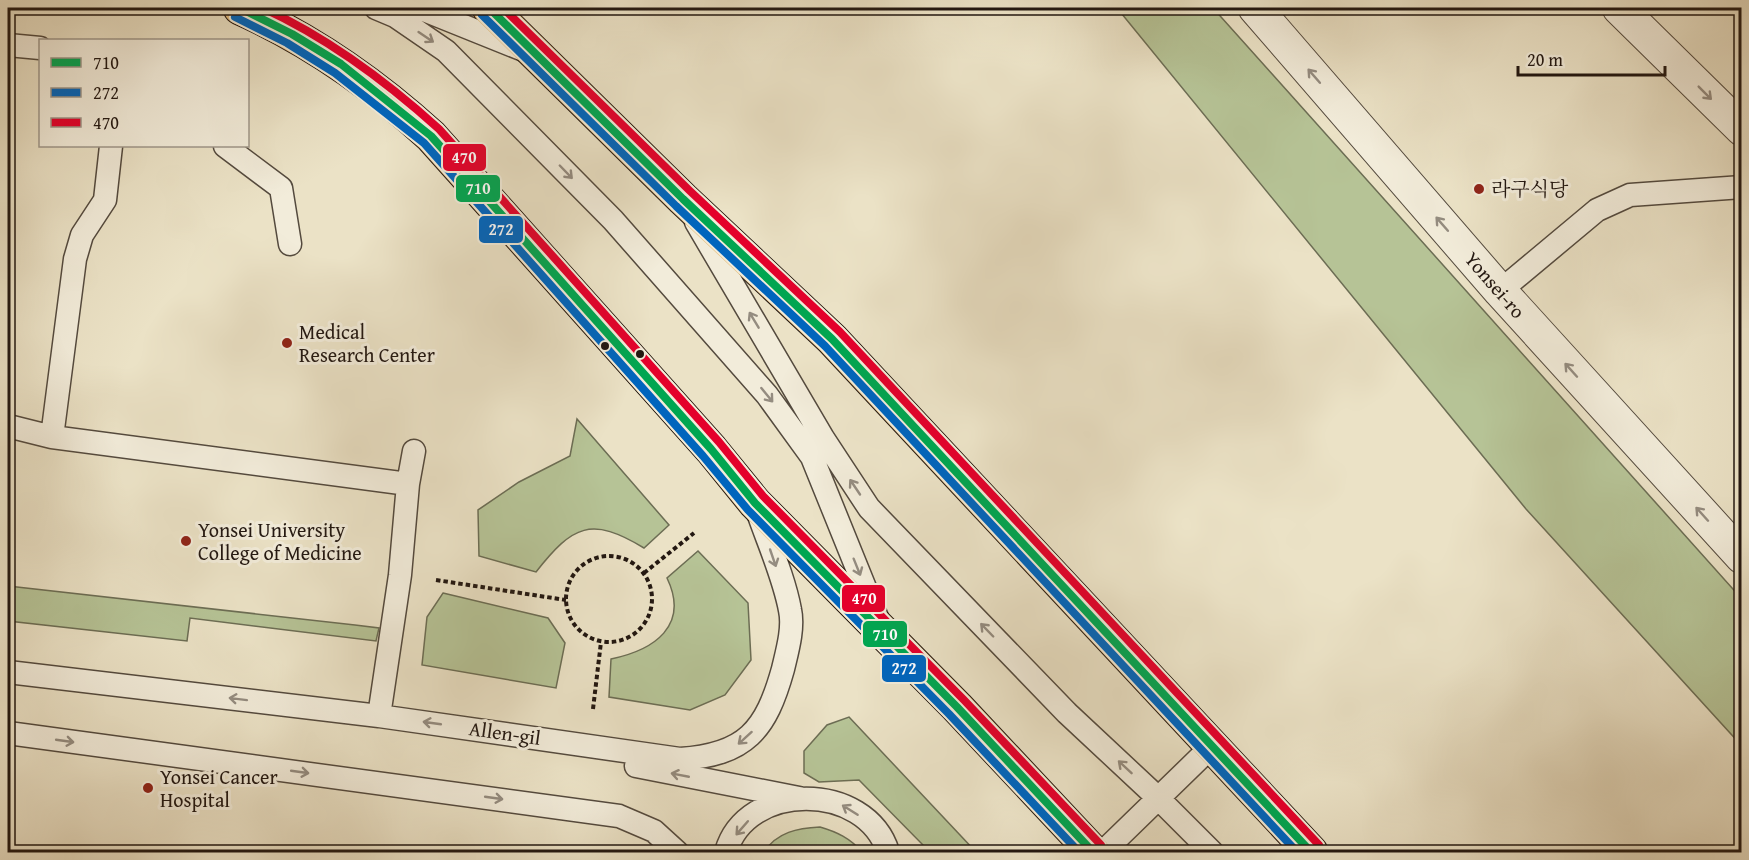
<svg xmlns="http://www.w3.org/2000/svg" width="1749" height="860" font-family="'Gentium Book Plus','Noto Serif KR',serif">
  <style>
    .green { fill: #b6c396; stroke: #6c6d54; stroke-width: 1.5 }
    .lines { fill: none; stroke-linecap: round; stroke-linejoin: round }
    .lane-casing { stroke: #544a3e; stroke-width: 25 }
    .street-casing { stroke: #544a3e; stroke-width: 35 }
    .primary-casing { stroke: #221711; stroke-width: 35 }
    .path { stroke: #221711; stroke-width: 4; stroke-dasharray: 4.5 3; stroke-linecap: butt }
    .lane { stroke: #f2ecda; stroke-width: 22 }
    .street { stroke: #f2ecda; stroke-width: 33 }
    .primary { stroke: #e6c183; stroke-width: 33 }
    .bus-1-casing { stroke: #f2ecda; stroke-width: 12 }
    .bus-2-casing { stroke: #f2ecda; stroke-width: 12 }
    .bus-3-casing { stroke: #f2ecda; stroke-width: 12 }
    .bus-1 { stroke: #00a651; stroke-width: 8 }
    .bus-2 { stroke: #0065bd; stroke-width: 8 }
    .bus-3 { stroke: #e4002b; stroke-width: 8 }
    .oneway { stroke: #948c80 }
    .poi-dot { fill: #8f2418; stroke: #f2ecda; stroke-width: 2 }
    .bus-dot { fill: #221711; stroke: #f2ecda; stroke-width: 2 }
    .labels { text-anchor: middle; stroke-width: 6; stroke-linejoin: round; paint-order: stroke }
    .poi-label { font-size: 20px; fill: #221711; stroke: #f2ecda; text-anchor: start }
    .street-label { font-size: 20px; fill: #221711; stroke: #f2ecda }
    .line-badge { stroke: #f2ecda; stroke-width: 2 }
    .badge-label { font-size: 16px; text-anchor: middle; font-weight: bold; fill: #fff }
  </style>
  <rect width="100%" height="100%" fill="#ebe2c6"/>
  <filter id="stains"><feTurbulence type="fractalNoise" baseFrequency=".00333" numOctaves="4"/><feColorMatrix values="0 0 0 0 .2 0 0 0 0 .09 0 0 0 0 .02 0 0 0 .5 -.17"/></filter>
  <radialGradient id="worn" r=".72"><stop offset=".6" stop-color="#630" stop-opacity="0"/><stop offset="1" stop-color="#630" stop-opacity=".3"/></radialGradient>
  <!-- green -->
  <path class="green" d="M1117,8H1213L1741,598V745L1526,509Z
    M577,419L669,525L644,548C591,516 573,525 536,572L479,556L478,510L519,482L570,456Z
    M698,551L748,603L751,660L725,695L690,710L609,697L611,659C654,650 690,626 667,578Z
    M8,586L355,625L379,628L376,641L190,618L187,641L8,621Z
    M443,593L548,618L565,643L556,688L422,665L427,617Z
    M849,717L976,852H923V845L859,780L819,782L804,773V751L827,725Z
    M820,827C837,832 850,838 862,852H764C777,832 798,828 820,827Z"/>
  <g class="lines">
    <defs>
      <path id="lane" d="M376,8L395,16L446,51L613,220L767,395L812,457L878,620
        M419,8L526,51
        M8,45L40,48
        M111,146L105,200L82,235L75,259L52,437L408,484L400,575L379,716
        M225,146L281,188L290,244
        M696,222L823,438L869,508L1067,713L1158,798L1212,852
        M1500,291L1597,210L1630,195L1742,187
        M8,426L52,437
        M408,484L414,451
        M8,672L379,716L680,759C746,755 766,730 783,669C787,652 794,628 790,610C784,577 768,542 757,510
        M8,733L619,816L654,831L677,852
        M636,766L799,798
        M726,852C746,781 866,781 888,852
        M1103,852L1211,747"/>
      <path id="street" d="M1255,8L1500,291L1742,557
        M1619,8L1742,129"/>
      <path id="primary" d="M240,8C311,40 374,84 431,136L711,449L755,503L957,707L1093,852
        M489,8L683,199L832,339L1311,852"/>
    </defs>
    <!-- lane casing -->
    <use href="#lane" class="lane-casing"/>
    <!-- street casing -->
    <use href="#street" class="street-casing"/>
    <!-- primary casing -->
    <use href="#primary" class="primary-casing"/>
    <!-- path -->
    <path class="path" d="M566 599a43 43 0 1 1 86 0a43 43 0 1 1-86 0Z
      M644,573L694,533
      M436,580L566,600
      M593,709L601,642"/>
    <!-- lane -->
    <use href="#lane" class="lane"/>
    <!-- street -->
    <use href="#street" class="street"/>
    <!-- primary -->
    <use href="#primary" class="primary"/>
    <defs>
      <path id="bus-1" d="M240,8L292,34L341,64L431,136L711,449L755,503L957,707L1093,852
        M489,8L683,199L832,339L1311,852"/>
      <path id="bus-2" d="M482,15L676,206L825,346L1297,852
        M235,17L287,43L335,73L424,143L703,456L748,510L949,714L1079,852"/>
      <path id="bus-3" d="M263,8C328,38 386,81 439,129L719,442L763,496L964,700L1101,845
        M503,8L690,191L840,332L1319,845"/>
    </defs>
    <!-- bus-1 casing -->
    <use href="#bus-1" class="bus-1-casing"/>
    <!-- bus-2 casing -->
    <use href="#bus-2" class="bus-2-casing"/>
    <!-- bus-3 casing -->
    <use href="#bus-3" class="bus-3-casing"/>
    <!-- bus-1 -->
    <use href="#bus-1" class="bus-1"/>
    <!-- bus-2 -->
    <use href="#bus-2" class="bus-2"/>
    <!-- bus-3 -->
    <use href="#bus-3" class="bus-3"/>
  </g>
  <!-- one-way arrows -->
  <defs><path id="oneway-shaft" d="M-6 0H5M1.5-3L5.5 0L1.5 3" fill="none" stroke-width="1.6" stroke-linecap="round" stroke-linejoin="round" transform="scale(1.5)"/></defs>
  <g class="oneway">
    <use href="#oneway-shaft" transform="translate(426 37) rotate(34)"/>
    <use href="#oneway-shaft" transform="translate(1314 76) rotate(-131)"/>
    <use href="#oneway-shaft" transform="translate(1705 93) rotate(45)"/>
    <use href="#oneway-shaft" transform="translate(566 172) rotate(46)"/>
    <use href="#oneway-shaft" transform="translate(1442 224) rotate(-131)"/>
    <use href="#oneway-shaft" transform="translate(754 320) rotate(-121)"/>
    <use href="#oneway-shaft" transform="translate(1571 370) rotate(-132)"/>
    <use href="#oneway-shaft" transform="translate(767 395) rotate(51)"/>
    <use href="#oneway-shaft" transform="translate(855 487) rotate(-124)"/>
    <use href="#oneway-shaft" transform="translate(1702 514) rotate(-132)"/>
    <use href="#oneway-shaft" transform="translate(773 558) rotate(71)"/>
    <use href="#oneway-shaft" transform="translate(857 567) rotate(68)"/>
    <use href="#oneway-shaft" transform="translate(987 630) rotate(-134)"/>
    <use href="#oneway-shaft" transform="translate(238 699) rotate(-173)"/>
    <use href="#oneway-shaft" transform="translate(432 723) rotate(-172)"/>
    <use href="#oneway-shaft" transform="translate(745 738) rotate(138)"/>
    <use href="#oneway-shaft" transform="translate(65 741) rotate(8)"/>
    <use href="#oneway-shaft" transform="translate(1125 767) rotate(-137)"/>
    <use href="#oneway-shaft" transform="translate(300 772) rotate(8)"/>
    <use href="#oneway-shaft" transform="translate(680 775) rotate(-169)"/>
    <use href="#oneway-shaft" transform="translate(494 798) rotate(8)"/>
    <use href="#oneway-shaft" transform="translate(850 810) rotate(-148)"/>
    <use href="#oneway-shaft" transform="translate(742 828) rotate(131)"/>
  </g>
  <!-- markers -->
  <g class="poi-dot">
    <circle cx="1479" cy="189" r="6"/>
    <circle cx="287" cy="343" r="6"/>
    <circle cx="186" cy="541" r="6"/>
    <circle cx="148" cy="788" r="6"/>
  </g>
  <g class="bus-dot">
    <circle cx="605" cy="346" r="5"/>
    <circle cx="640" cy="354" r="5"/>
  </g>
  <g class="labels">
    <!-- poi labels -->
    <g class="poi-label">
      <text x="1491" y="196">라구식당</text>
      <text x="299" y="339">Medical<tspan x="299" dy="23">Research Center</tspan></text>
      <text x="198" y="537">Yonsei University<tspan x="198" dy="23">College of Medicine</tspan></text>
      <text x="160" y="784">Yonsei Cancer<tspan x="160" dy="23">Hospital</tspan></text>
    </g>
    <!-- street labels -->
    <g class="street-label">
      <text transform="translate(1495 285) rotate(49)" y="7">Yonsei-ro</text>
      <text transform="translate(505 733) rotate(8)" y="7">Allen-gil</text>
    </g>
  </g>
  <g class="line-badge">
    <rect x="442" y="143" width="45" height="29" rx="6" fill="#e4002b"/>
    <rect x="455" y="174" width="46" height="29" rx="6" fill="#00a651"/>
    <rect x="478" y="215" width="46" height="29" rx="6" fill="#0065bd"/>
    <rect x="841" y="584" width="45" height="29" rx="6" fill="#e4002b"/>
    <rect x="862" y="620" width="46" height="28" rx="6" fill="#00a651"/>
    <rect x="881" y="654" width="46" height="29" rx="6" fill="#0065bd"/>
  </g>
  <g class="badge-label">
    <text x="464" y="163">470</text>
    <text x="478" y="194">710</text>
    <text x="501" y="235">272</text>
    <text x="864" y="604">470</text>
    <text x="885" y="640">710</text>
    <text x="904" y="674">272</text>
  </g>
  <!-- margin -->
  <rect width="1749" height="860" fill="none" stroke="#ebe2c6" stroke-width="30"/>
  <rect x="9" y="9" width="1731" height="842" fill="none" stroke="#221711" stroke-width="3"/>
  <rect x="15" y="15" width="1719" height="830" fill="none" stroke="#221711" stroke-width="1.5"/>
  <!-- legend -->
  <rect x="39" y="39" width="210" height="108" fill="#f2ecda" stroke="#9f978a" stroke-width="1.5"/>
  <rect x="51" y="58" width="30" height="9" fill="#00a651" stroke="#9f978a" stroke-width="1.5"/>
  <text x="93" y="69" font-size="18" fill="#221711">710</text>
  <rect x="51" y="88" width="30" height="9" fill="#0065bd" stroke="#9f978a" stroke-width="1.5"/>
  <text x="93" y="99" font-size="18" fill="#221711">272</text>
  <rect x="51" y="118" width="30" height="9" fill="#e4002b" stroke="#9f978a" stroke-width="1.5"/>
  <text x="93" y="129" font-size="18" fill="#221711">470</text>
  <!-- scale -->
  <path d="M1518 66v9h147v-9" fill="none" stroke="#221711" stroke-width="3"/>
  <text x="1527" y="66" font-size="18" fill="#221711" stroke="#f2ecda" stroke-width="4.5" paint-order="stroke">20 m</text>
  <rect width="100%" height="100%" filter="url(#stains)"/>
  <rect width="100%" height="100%" fill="url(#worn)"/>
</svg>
